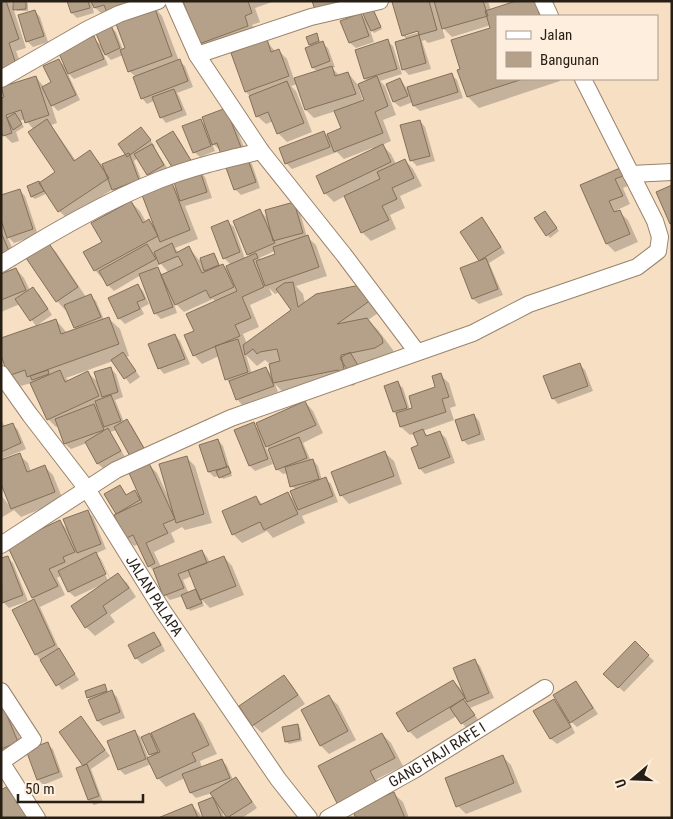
<svg xmlns="http://www.w3.org/2000/svg" width="673" height="819" font-family="'Roboto Condensed',sans-serif">
  <style>
    .shadow { fill: #0003; fill-rule: evenodd }
    .building { fill: #b5a089; stroke: #856f57 }
    .lines { fill: none; stroke-linecap: round; stroke-linejoin: round }
    .minor-casing { stroke: #99836a; stroke-width: 18 }
    .minor { stroke: #fff; stroke-width: 16 }
    .labels { text-anchor: middle; stroke-width: 4.5; stroke-linejoin: round; paint-order: stroke }
    .street-label { font-size: 15px; fill: #271e14; stroke: #fdeede }
  </style>
  <rect width="100%" height="100%" fill="#f7dfc4"/>
  <!-- shadow -->
  <path class="shadow" d="M1,1H11L26,48L16,51L25,75L8,81Z
    M25,1L28,4V11H17L15,9Z
    M68,1H136L101,13L92,5L94,13L77,18L72,13Z
    M187,1H275L255,8L260,22L252,25L256,34L208,52L200,43Z
    M401,1H433L436,4L435,1H488L491,11L537,1L547,16H497V79H559L560,81L479,108L468,97L492,29L491,25L452,37L442,27L445,38L428,43L425,40L422,41L431,69L409,75L403,69L407,40L403,35ZM424,28V31L406,36V33Z
    M154,7L162,16L179,61L185,66L193,87L177,93L179,96L187,115L166,123L161,117L154,101L147,104L142,98L136,77L129,71L123,55L111,60L102,51L108,65L74,79L67,72L80,100L58,111L51,104L57,123L51,125L76,161L90,152L102,165L128,155L141,129L155,146L154,147L169,171L153,180L148,175L138,158L134,161L144,186L119,195L113,189L68,219L59,211L48,193L35,199L32,197L28,187L39,184L56,173L34,130L25,119L20,121L24,127L16,132L19,141L12,143L4,135L1,136V99L36,77L44,87L52,83L58,60L67,68L93,38L103,47L110,26L116,32L123,50L127,49Z
    M372,8L382,29L374,33L369,27L374,42L356,48L350,43L342,21L360,14L368,22Z
    M35,11L40,17L48,42L33,47L27,41Z
    M316,35L321,43H322L328,48L335,67L332,68L340,76L348,73L358,85L368,81L365,79L356,51L387,41L393,46L402,74L380,81L385,86L396,115L383,120L391,141L382,145L391,154L396,164L405,160L413,169L422,186L400,196L405,208L390,215L396,229L371,241L362,232L345,196L334,202L325,193L317,177L373,150L372,148L344,159L337,152L292,169L286,163L324,133L331,139L342,129L336,111L314,118L306,110L298,84L291,86L296,91L312,132L287,142L278,133L274,121L266,124L257,116L251,97L246,92L232,53L266,41L276,52L279,51L287,59L294,79L318,72L313,68L306,49L312,47L310,44ZM359,89H361L365,100L363,101Z
    M451,74L457,80L463,98L420,111L414,106L413,102L400,107L394,102L387,84L400,79L407,89Z
    M231,115L247,155L219,149L212,143L215,151L200,157L194,152L200,120L207,127Z
    M420,121L425,127L435,161L417,166L412,161Z
    M173,132L178,138L196,168L205,177L212,198L185,206L198,239L175,248L179,253L189,248L199,260L214,255L220,266L223,265L230,272L231,265L224,258L228,222L234,227L245,259L250,257L248,254L260,211L268,219L294,203L299,209L307,237L316,245L327,276L296,286L303,294L305,303L360,286L381,311L368,320L378,330L393,350L394,354L353,374L355,385L352,386L347,381L285,394L275,384L278,392L242,405L237,399L231,384L226,379L219,356L202,364L194,355L195,332L216,302L213,299L184,312L173,301L177,313L161,319L155,313L141,275L114,291L108,285L95,270L103,243L131,202L140,211L146,222L149,220L156,227L171,184L178,191ZM275,251L277,255L262,260L259,258ZM161,264L169,273L163,275L156,267ZM269,288L275,294L280,292L293,310L247,344L243,334L259,327L250,305L272,295ZM246,355L257,366L265,360L270,364L272,375L266,368L252,374Z
    M246,159L252,164L260,188L241,195L235,189Z
    M619,170L630,185L623,188L630,204L617,210L628,220L638,242L615,252L607,244L582,186Z
    M19,190L25,196L38,235L14,243L7,236L17,259L1,266V223L4,224Z
    M547,215L559,231L550,238L536,219Z
    M481,219L487,224L505,253L489,263L503,295L479,304L473,299L462,268L481,261L462,232Z
    M48,244L56,252L86,297L91,296L96,301L104,320L108,318L120,329L129,356L126,357L140,377L130,384L113,361L66,378L69,381L88,373L99,383L110,368L116,374L123,397L115,400L124,422L127,420L132,426L149,456L117,430L110,432L125,457L104,469L98,464L87,443L71,449L65,444L59,426L56,427L48,419L31,383L21,386L10,375L56,320L67,333L77,329L67,308L65,310L57,301Z
    M16,269L24,278L30,291L33,289L39,294L52,315L36,326L20,304L1,312V275Z
    M137,285L143,291L149,304L141,308L144,314L125,324L119,318Z
    M175,335L180,341L190,364L164,374L159,368Z
    M579,364L585,370L593,391L558,404L553,398Z
    M440,375L449,383L456,406L450,408L454,420L423,431L429,437L440,433L446,438L455,463L425,474L420,469L419,446L414,434L410,435L401,427L398,416L394,412L398,383L403,388L410,410L437,388Z
    M305,402L313,411L323,433L303,443L311,461L313,460L318,466L322,480L325,478L331,484L338,502L302,516L305,523L273,538L267,531L242,543L233,534L256,497L263,505L288,494L295,501L296,490L292,486L288,473L283,474L277,469L270,450L264,443L273,464L255,471L250,466L253,424L260,431Z
    M474,415L479,421L485,440L468,445L463,440Z
    M1,420L5,427L12,424L18,430L26,449L4,458L5,460L19,455L28,463L31,472L44,466L53,475L63,500L21,517L14,510L1,518V495L12,509L1,480Z
    M218,440L223,446L232,476L223,479L220,476L214,477L209,472L201,446Z
    M385,453L394,461L402,484L349,504L341,495Z
    M187,458L195,466L212,523L185,530L182,527L171,533L175,542L154,552L161,567L202,551L207,557L210,563L224,557L232,566L244,595L210,608L201,599L204,606L190,611L183,596L170,600L165,595L156,573L149,566L139,544L134,546L126,538L117,513L120,486L128,496L135,492L142,499L149,465L157,473L167,494H169ZM192,576L198,590L189,594L183,580Z
    M87,511L93,517L106,549L95,554L101,559L111,580L118,575L127,583L136,597L110,615L115,622L95,636L86,627L72,607L104,585L103,584L75,597L69,592L62,575L57,578L65,595L40,607L60,651L79,680L62,690L36,654L14,611L35,600L33,598L8,546L59,521L70,532ZM97,559H100L110,579L108,580Z
    M7,557L13,563L28,601L9,608L4,603L1,597V560Z
    M153,633L159,639L165,651L142,664L136,658Z
    M635,643L654,661L624,692L605,674Z
    M474,660L480,666L494,698L470,708L479,721L467,729L457,716L417,739L409,731L453,681L464,692Z
    M284,676L292,685L305,704L262,733L253,725Z
    M576,682L581,688L598,714L577,727L568,719L575,733L557,744L551,739L535,712L554,701L562,709Z
    M104,685L108,693L112,692L117,697L125,718L103,726L98,721L91,700L88,697Z
    M329,697L338,705L356,740L329,754L321,746Z
    M1,703L10,711L25,751L1,760Z
    M194,714L202,723L217,754L200,761L202,768L222,760L227,766L233,780L236,778L241,784L257,808L242,818H228L222,809L224,818H205L199,804L215,798L212,793L196,798L191,793L185,778L166,787L158,778L151,764L125,775L119,769L134,731L140,737L149,759L153,757L150,755V735L155,740Z
    M81,718L110,756L91,769L103,802L94,805L89,800L78,769L85,766L84,765Z
    M297,725L300,728L302,741L289,744L286,741Z
    M382,734L391,743L403,766L377,779L386,797L394,794L403,802L409,818H357L354,811Z
    M47,744L53,749L63,777L43,785L38,779Z
    M502,756L511,765L522,792L466,814L458,806Z
    M192,805L200,814L202,818H161Z"/>
  <!-- building -->
  <path class="building" d="M1,1H6L19,39L9,43L17,67L1,72Z
    M13,1H26V9L13,10Z
    M67,1H88L90,8L71,13Z
    M91,1H133L108,15L104,5L94,8Z
    M183,1H248L252,13L245,16L248,26L199,44Z
    M312,1H343L315,10Z
    M396,1H429L437,30L419,35L418,31L402,36L392,2Z
    M434,1H483L488,16L442,29Z
    M516,1H535L540,16H497V79H523L467,97L457,70L460,69L451,40L490,28L485,11Z
    M154,6L172,56L128,72L120,50L125,48L115,21Z
    M372,7L381,27L371,31L362,12Z
    M35,10L44,36L26,42L18,15Z
    M361,13L369,36L349,43L340,21Z
    M111,25L120,48L105,55L95,31Z
    M317,33L319,41L309,45L306,37Z
    M419,35L426,63L402,70L395,42Z
    M94,36L104,59L68,74L58,51Z
    M267,39L271,52L279,49L289,76L245,92L231,53Z
    M388,39L397,69L364,79L355,50Z
    M323,41L330,61L312,68L305,48Z
    M59,59L76,95L51,106L42,87L51,82L43,66Z
    M180,59L188,81L141,99L133,77Z
    M332,66L335,76L348,72L356,94L305,110L294,78Z
    M452,73L458,92L413,106L407,87Z
    M36,76L49,115L25,123L21,110L6,115L12,133L3,136L1,131V98L4,97L1,87Z
    M377,76L388,106L375,112L383,133L334,152L327,134L341,128L334,111L364,100L358,84Z
    M400,78L408,96L393,102L386,84Z
    M287,81L304,123L277,134L268,112L256,117L249,96Z
    M174,89L182,110L160,118L152,97Z
    M226,108L242,150L222,157L217,143L212,145L202,117Z
    M15,113L22,124L13,130L7,118Z
    M47,119L74,161L90,150L109,178L58,212L39,183L55,172L28,132Z
    M201,119L211,146L193,153L182,126Z
    M420,120L430,156L410,161L400,125Z
    M141,127L151,140L127,157L118,144Z
    M173,131L192,162L175,172L156,141Z
    M324,131L330,147L285,164L279,148Z
    M152,144L164,165L147,175L134,154Z
    M383,144L391,162L324,194L316,176Z
    M129,153L139,180L112,190L102,164Z
    M247,157L256,182L234,190L225,165Z
    M405,159L414,178L392,188L397,199L382,206L389,220L361,233L344,196L380,179L377,172Z
    M620,168L623,176L615,179L623,196L609,201L614,212L620,210L630,234L606,244L580,185Z
    M200,171L207,192L180,201L173,179Z
    M39,181L44,191L31,197L27,186Z
    M172,183L190,230L160,242L142,195Z
    M672,185V223L670,224L656,192Z
    M20,189L33,229L7,238L1,220V195Z
    M131,201L143,223L149,219L158,236L94,271L83,252L102,242L91,223Z
    M294,202L303,233L273,241L265,210Z
    M260,209L275,243L247,255L233,221Z
    M545,211L557,228L546,236L534,218Z
    M482,217L501,247L479,261L460,232Z
    M228,220L240,252L223,259L211,227Z
    M1,232L9,251L1,254Z
    M308,235L319,267L265,286L256,261L275,254L273,247Z
    M48,242L78,287L56,302L26,258Z
    M172,243L176,253L189,246L202,273L223,264L234,287L210,298L206,290L175,305L161,275L183,265L178,256L159,264L154,252Z
    M147,244L156,259L107,286L99,271Z
    M214,253L219,265L204,271L200,258Z
    M256,253L258,258L253,260L264,287L242,297L251,318L235,325L240,336L193,356L184,335L194,331L186,314L237,291L226,266Z
    M486,258L498,289L472,299L460,268Z
    M158,267L173,307L154,314L139,274Z
    M16,268L26,290L1,300V274Z
    M293,282L298,307L316,294L360,285L371,300L337,324L367,318L382,338L383,343L375,348L341,355L345,374L339,375L338,370L273,383L269,364L280,361L277,349L260,352L257,354L253,349L245,355L243,345L291,310L276,289L284,283Z
    M138,284L145,299L137,302L140,309L118,319L108,298Z
    M33,287L48,309L30,321L15,299Z
    M91,294L101,317L74,328L64,305Z
    M109,317L119,344L27,377L25,370L8,376L1,355V338L56,319L61,334Z
    M175,334L185,359L158,369L148,344Z
    M238,339L248,372L225,380L215,346Z
    M123,352L136,371L124,379L111,360Z
    M350,352L359,367L349,373L340,358Z
    M580,363L588,386L552,399L543,376Z
    M111,367L118,392L102,397L94,372Z
    M266,367L274,386L236,400L229,381Z
    M48,370L49,374L32,380L30,376Z
    M60,370L65,382L88,371L99,396L47,420L30,383Z
    M441,373L449,397L442,399L446,412L400,427L396,413L412,408L409,396L435,387L432,376Z
    M398,381L407,408L393,412L384,386Z
    M111,395L121,421L104,427L95,401Z
    M305,401L316,425L266,447L256,423Z
    M94,404L104,430L64,444L55,419Z
    M474,414L480,434L462,441L455,420Z
    M127,419L145,450L131,458L114,427Z
    M254,422L268,459L249,466L234,430Z
    M13,423L21,443L1,452V427Z
    M108,428L121,451L97,464L85,442Z
    M423,429L426,436L440,431L450,457L419,469L411,448L418,445L413,433Z
    M299,437L307,458L276,470L268,449Z
    M218,439L227,467L208,472L199,445Z
    M385,451L394,476L340,496L331,472Z
    M20,453L27,472L45,465L55,492L11,509L1,484V460Z
    M187,456L204,514L176,523L159,464Z
    M313,459L319,479L290,487L285,467Z
    M149,463L175,519L163,524L168,533L146,543L155,563L148,567L133,535L125,539L114,515L142,502L129,473Z
    M228,466L231,473L219,478L216,471Z
    M326,477L333,496L298,510L290,491Z
    M120,485L126,495L135,490L140,500L116,514L104,494Z
    M288,492L298,514L264,530L260,522L232,535L222,511L256,496L260,505Z
    M88,510L101,544L77,553L63,519Z
    M60,520L75,552L63,557L65,562L49,569L58,586L32,598L7,545Z
    M202,550L207,563L178,574L184,588L163,596L153,569Z
    M96,552L106,574L68,592L58,571Z
    M8,556L23,595L2,603L1,558Z
    M224,556L236,586L200,600L188,570Z
    M118,573L129,588L103,606L107,613L85,628L71,606Z
    M196,589L202,603L187,609L181,595Z
    M34,599L55,645L35,655L12,610Z
    M154,632L161,645L135,659L128,645Z
    M635,641L649,655L618,688L603,674Z
    M59,648L75,674L56,686L40,660Z
    M475,659L489,693L467,702L453,668Z
    M284,675L298,695L252,726L239,706Z
    M453,680L465,698L408,732L396,713Z
    M576,681L593,708L570,723L553,695Z
    M105,684L107,691L87,698L85,691Z
    M112,690L120,712L97,721L88,700Z
    M329,695L348,731L320,746L301,710Z
    M463,699L475,715L461,724L450,708Z
    M554,699L571,727L550,739L533,711Z
    M1,701L18,742L1,749Z
    M194,713L209,745L192,753L196,761L157,779L147,758L160,752L151,733Z
    M81,716L105,750L83,766L59,732Z
    M298,724L300,739L285,742L282,727Z
    M135,730L146,759L118,770L107,741Z
    M150,733L158,752L149,755L141,737Z
    M382,733L395,758L370,771L378,786L339,807L318,766Z
    M48,742L59,772L37,780L26,750Z
    M503,755L514,783L456,807L445,778Z
    M222,759L230,778L190,793L182,774Z
    M87,764L99,796L88,800L76,768Z
    M236,777L252,802L227,818L210,793Z
    M6,787L29,816L26,818H1V790Z
    M394,792L405,818H356L352,810Z
    M213,797L222,818H203L198,803Z
    M192,804L198,818H158Z"/>
  <g class="lines">
    <defs>
      <g id="minor">
        <path d="M173,1L197,55L261,151L344,255L417,352"/>
        <path d="M543,1L550,16"/>
        <path d="M197,55L311,17L380,1"/>
        <path d="M1,79L88,29L119,14L158,1"/>
        <path d="M631,174L672,172"/>
        <path d="M1,264C50,234 106,201 159,180C192,167 227,159 261,151"/>
        <path id="s1" d="M1,374L30,415L87,489L163,611L278,779L309,818"/>
        <path d="M1,545L116,470L231,418L473,333L529,304L637,267L658,251L660,237L655,221L583,79"/>
        <path d="M1,691L33,740L1,762"/>
        <path d="M1,762L37,818"/>
        <path id="s2" d="M328,818L414,770L545,688"/>
      </g>
    </defs>
    <!-- minor casing -->
    <use href="#minor" class="minor-casing"/>
    <!-- minor -->
    <use href="#minor" class="minor"/>
  </g>
  <g class="labels">
    <!-- street labels -->
    <g class="street-label">
      <text dy="5" stroke="none"><textPath href="#s1" startOffset="270">JALAN PALAPA</textPath></text>
      <text dy="5" stroke="none"><textPath href="#s2" startOffset="126">GANG HAJI RAFE I</textPath></text>
    </g>
  </g>
  <!-- border -->
  <rect width="673" height="819" fill="none" stroke="#271e14" stroke-width="5"/>
  <!-- legend -->
  <rect x="496" y="15" width="162" height="65" fill="#fdeede" stroke="#a79b8d"/>
  <rect x="506" y="31" width="25" height="8" fill="#ffffff" stroke="#a79b8d"/>
  <text x="540" y="40" font-size="15" fill="#271e14">Jalan</text>
  <rect x="506" y="52" width="25" height="15" fill="#b5a089" stroke="#a79b8d"/>
  <text x="540" y="65" font-size="15" fill="#271e14">Bangunan</text>
  <!-- north arrow -->
  <g transform="translate(633 779) rotate(251)" stroke="#fdeede" stroke-width="4" paint-order="stroke">
  <path d="M0-4L9 19L0 12L-9 19Z" fill="#271e14"/>
  <text y="-8" font-size="14" font-weight="bold" text-anchor="middle" fill="#271e14">U</text>
  </g>
  <!-- scale -->
  <path d="M18 794v8h125v-8" fill="none" stroke="#271e14" stroke-width="2.5"/>
  <text x="25" y="794" font-size="15" fill="#271e14" stroke="#fdeede" stroke-width="4" paint-order="stroke">50 m</text>
</svg>
